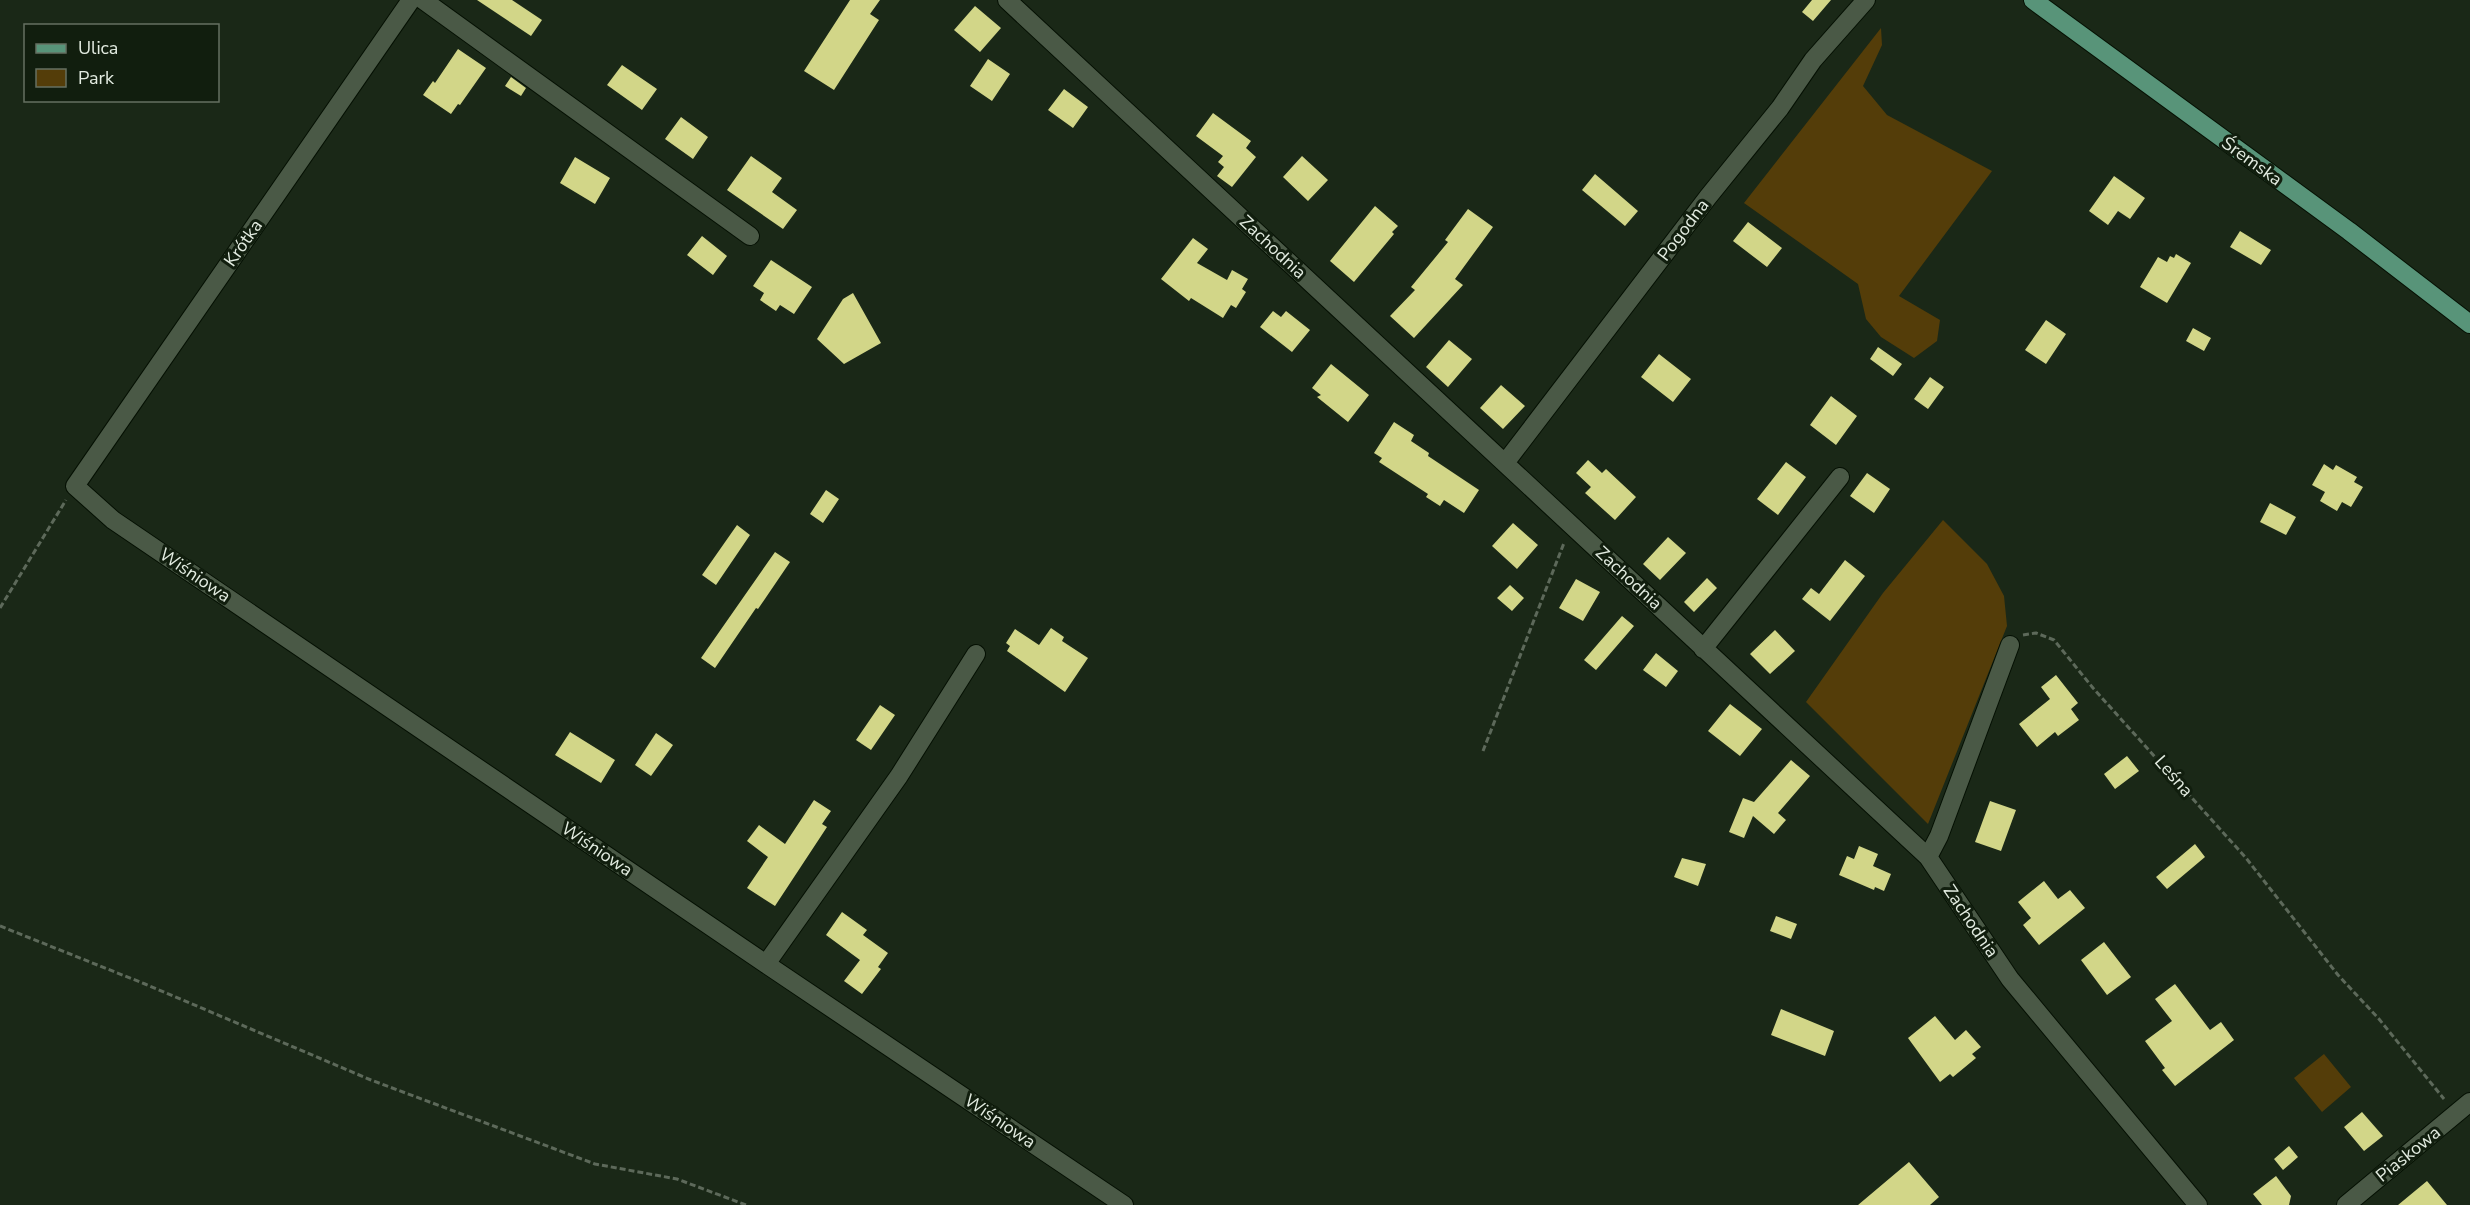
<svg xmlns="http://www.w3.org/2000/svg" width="2470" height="1205" font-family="'Nunito Sans',sans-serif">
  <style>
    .green { fill: #543d09 }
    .building { fill: #d2d688 }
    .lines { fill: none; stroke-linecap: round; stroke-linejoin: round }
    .minor-casing { stroke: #051003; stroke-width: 20 }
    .major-casing { stroke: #051003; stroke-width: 20 }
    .path { stroke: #5d695a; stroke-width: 3; stroke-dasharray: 6 3; stroke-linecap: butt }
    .minor { stroke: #4a5946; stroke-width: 18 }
    .major { stroke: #589479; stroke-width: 18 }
    .labels { text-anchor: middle; stroke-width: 6; stroke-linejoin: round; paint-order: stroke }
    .street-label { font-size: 18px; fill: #e3ece1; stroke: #111e0e }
  </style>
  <rect width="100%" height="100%" fill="#1a2817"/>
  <!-- green -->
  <path class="green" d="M1881,28L1882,45L1863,86L1887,115L1992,171L1899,296L1940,320L1937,341L1914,358L1881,337L1866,319L1858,284L1744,203Z
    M1943,520L1987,564L2004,596L2007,626L1928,824L1806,702L1883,593Z
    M2324,1054L2351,1087L2322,1112L2294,1078Z"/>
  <!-- building -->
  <path class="building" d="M477,0H512L542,20L531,36Z
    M850,0H880L870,14L879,20L834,90L804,71Z
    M1812,0H1831L1813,21L1802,12Z
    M975,6L1001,28L980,52L954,30Z
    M458,49L486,68L460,105L458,104L451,114L423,95L433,81L435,83Z
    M988,59L1010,74L992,101L970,86Z
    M622,65L657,89L642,110L607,85Z
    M511,77L526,88L521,96L505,86Z
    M1064,89L1088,107L1073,128L1048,110Z
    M1213,113L1251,141L1246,148L1256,157L1232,187L1217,176L1224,167L1218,162L1223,156L1196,136Z
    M681,117L708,137L693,159L665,139Z
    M751,156L782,178L772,192L797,210L783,229L727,190Z
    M1302,156L1328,180L1308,201L1283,177Z
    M575,157L610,178L595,204L560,183Z
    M1595,174L1638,211L1625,226L1582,190Z
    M2114,176L2145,198L2130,219L2118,211L2108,225L2089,211Z
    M1375,206L1398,226L1392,232L1394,234L1354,282L1330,261Z
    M1468,209L1493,227L1455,279L1463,285L1414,338L1390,316L1415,290L1411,287L1448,242L1445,240Z
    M1748,222L1782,248L1767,267L1733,241Z
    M2240,231L2271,250L2261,265L2230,247Z
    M702,236L727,256L713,275L687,255Z
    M1193,238L1208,249L1197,263L1227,280L1232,270L1248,279L1242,289L1246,292L1236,308L1231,305L1223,318L1191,298L1189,301L1161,279Z
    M2176,254L2191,263L2167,303L2140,287L2158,257L2167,262L2170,256L2174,258Z
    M771,260L812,287L794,314L780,305L776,311L760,300L764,293L753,286Z
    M853,293L881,343L844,364L817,339L843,299Z
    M1273,311L1281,317L1286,311L1310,330L1292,352L1260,327Z
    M2046,320L2066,334L2046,364L2025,350Z
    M2193,328L2211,338L2204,351L2186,341Z
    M1449,340L1472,359L1448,387L1426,367Z
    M1878,347L1902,364L1893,376L1870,359Z
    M1659,354L1691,379L1673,402L1641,377Z
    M1331,364L1369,395L1348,422L1317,397L1321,395L1312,388Z
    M1930,377L1944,387L1928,409L1914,399Z
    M1501,385L1525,406L1503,429L1480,408Z
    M1831,396L1857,416L1836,445L1810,425Z
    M1394,422L1414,435L1411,441L1429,453L1428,456L1479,490L1464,513L1444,500L1440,506L1426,497L1428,494L1379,462L1382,458L1374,453Z
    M1588,460L1602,473L1606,469L1636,497L1615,520L1585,493L1591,487L1576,473Z
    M1786,462L1806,477L1778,515L1757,499Z
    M2324,464L2333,470L2336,465L2357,477L2354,482L2363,487L2351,507L2342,502L2337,511L2320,501L2325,492L2312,485Z
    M1867,473L1890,489L1874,513L1850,496Z
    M826,490L839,499L823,523L810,514Z
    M2270,503L2296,517L2286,535L2260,522Z
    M1513,523L1538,545L1517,569L1492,546Z
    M737,525L750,535L716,585L702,575Z
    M1668,537L1686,553L1660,580L1643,564Z
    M775,552L790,562L758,609L756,608L715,668L701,658Z
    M1845,560L1865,576L1830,621L1802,599L1811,588L1819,594Z
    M1707,578L1717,588L1694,612L1684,602Z
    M1576,579L1600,592L1583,621L1559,608Z
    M1510,585L1524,598L1512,611L1497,598Z
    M1622,616L1634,626L1596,670L1584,660Z
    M1051,628L1064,637L1062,641L1088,658L1065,692L1007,651L1010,646L1006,643L1015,629L1039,645Z
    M1775,630L1795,651L1770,674L1750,654Z
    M1656,653L1678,671L1666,687L1643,670Z
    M2056,675L2078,703L2071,709L2079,720L2058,736L2055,732L2037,747L2019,724L2050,699L2041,687Z
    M1730,704L1762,729L1740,756L1708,731Z
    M880,705L895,715L871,750L856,740Z
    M570,732L615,760L601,783L555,755Z
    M656,733L673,745L651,776L635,765Z
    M2127,756L2139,771L2115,789L2104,774Z
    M1791,760L1810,776L1778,813L1786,820L1774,834L1753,816L1744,838L1729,832L1743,798L1754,802Z
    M814,800L831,811L822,824L827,827L775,906L747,888L768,857L747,841L759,825L785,844Z
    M1990,801L2016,810L2001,851L1975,842Z
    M2195,844L2205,857L2167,889L2156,877Z
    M1859,846L1878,854L1873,866L1891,874L1884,891L1875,887L1874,890L1839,875L1847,856L1854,859Z
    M1682,858L1706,864L1698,886L1674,877Z
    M2044,881L2058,899L2070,890L2085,908L2039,945L2023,925L2031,918L2018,902Z
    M842,912L867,930L863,935L888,953L878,967L881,969L862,994L844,981L860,960L826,935Z
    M1776,916L1797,924L1791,939L1770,931Z
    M2104,942L2131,977L2107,995L2081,960Z
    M2175,984L2210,1030L2221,1022L2234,1040L2175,1086L2162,1070L2165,1068L2145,1041L2172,1021L2155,999Z
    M1781,1009L1834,1031L1825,1056L1771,1035Z
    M1935,1016L1955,1040L1966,1030L1981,1047L1972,1054L1976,1058L1953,1077L1950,1074L1940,1082L1908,1038Z
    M2362,1112L2383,1136L2364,1151L2344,1127Z
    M2289,1146L2298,1157L2283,1170L2274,1159Z
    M1909,1162L1939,1197L1930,1205H1858Z
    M2276,1176L2291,1196L2289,1205H2262L2253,1194Z
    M2427,1181L2447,1205H2398Z"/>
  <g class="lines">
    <defs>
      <path id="minor" d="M411,0L75,486L113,520L766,964L1124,1205
        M423,0L750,236
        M1007,0L1928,857L2010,979L2198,1205
        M1505,463L1708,197L1780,108L1813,60L1866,0
        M1703,649L1840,477
        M1928,857L1939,836L2010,645
        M766,964L899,776L976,654
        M2346,1205L2470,1102"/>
      <path id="major" d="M2033,0L2349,231L2470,324"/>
    </defs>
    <!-- minor casing -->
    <use href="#minor" class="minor-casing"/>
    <!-- major casing -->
    <use href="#major" class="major-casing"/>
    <!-- path -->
    <path class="path" d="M0,608L66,500
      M2023,635L2036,633L2054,640L2093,688L2246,858L2338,975L2379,1019L2444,1099
      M1483,751L1564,543
      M0,926L145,984L371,1080L595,1164L677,1179L746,1205"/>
    <!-- minor -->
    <use href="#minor" class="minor"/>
    <!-- major -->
    <use href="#major" class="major"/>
  </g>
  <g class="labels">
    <!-- street labels -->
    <g class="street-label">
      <text transform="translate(2252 161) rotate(36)" y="6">Śremska</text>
      <text transform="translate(1683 230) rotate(-53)" y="6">Pogodna</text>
      <text transform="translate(243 243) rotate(-55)" y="6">Krótka</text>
      <text transform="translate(1273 247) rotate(43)" y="6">Zachodnia</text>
      <text transform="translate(195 575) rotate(34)" y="6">Wiśniowa</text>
      <text transform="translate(1629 578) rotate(43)" y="6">Zachodnia</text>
      <text transform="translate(2174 776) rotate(49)" y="6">Leśna</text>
      <text transform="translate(597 849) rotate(34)" y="6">Wiśniowa</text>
      <text transform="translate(1971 921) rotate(56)" y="6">Zachodnia</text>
      <text transform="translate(1000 1121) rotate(34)" y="6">Wiśniowa</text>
      <text transform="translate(2408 1154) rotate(-39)" y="6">Piaskowa</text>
    </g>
  </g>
  <!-- legend -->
  <rect x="24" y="24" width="195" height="78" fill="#111e0e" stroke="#657062" stroke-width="1.5"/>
  <rect x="36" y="44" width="30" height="9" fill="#589479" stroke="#657062" stroke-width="1.5"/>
  <text x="78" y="54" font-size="18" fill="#e3ece1">Ulica</text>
  <rect x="36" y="69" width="30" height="18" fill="#543d09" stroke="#657062" stroke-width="1.5"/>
  <text x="78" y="84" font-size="18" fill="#e3ece1">Park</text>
</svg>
